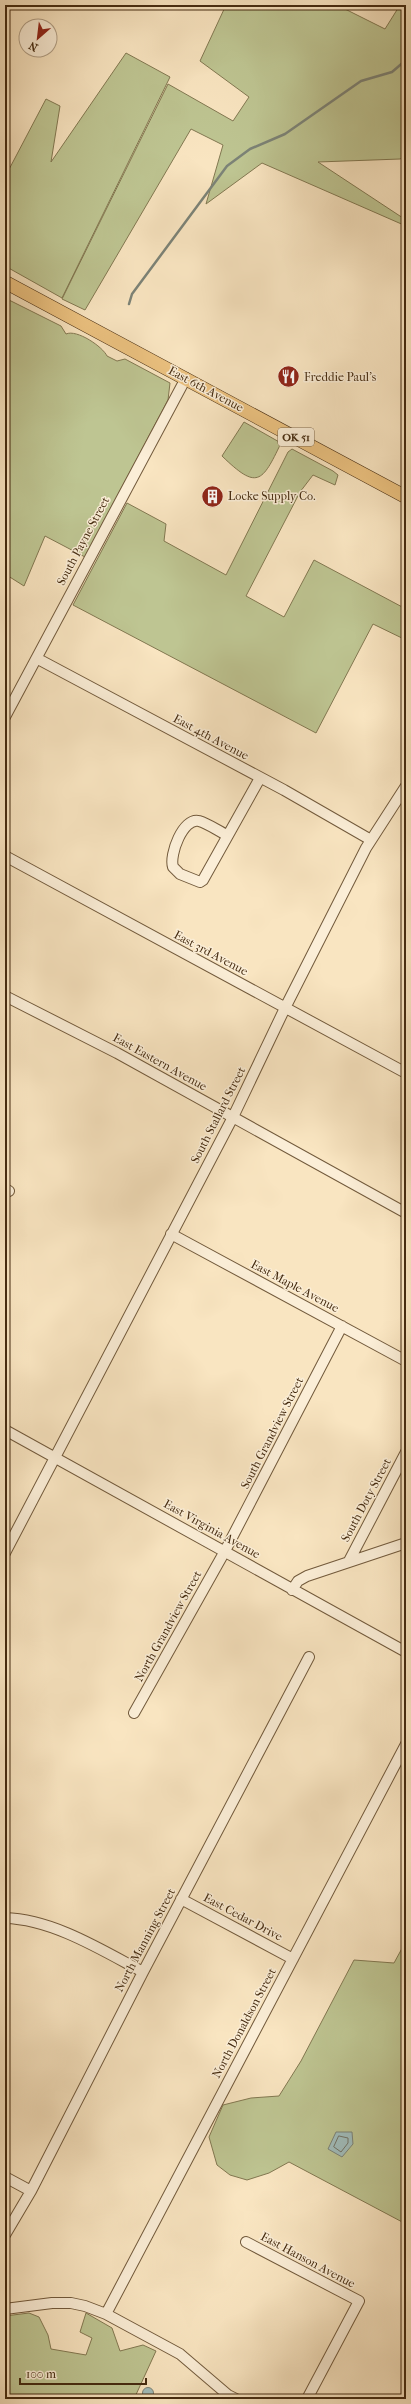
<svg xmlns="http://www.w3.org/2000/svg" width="411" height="2404" font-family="'IM FELL French Canon',serif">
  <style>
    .green { fill: #bec592; stroke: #827851 }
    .water { fill: #a1bdbc; stroke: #7c8377 }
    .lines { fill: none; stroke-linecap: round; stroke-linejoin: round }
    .shore { stroke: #737466; stroke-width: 1 }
    .stream { stroke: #7c8377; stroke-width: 2.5 }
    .minor-casing { stroke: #725a3c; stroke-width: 12 }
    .major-casing { stroke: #452b10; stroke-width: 14 }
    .minor { stroke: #fbeed7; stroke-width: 10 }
    .major { stroke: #ecc280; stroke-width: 13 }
    .labels { text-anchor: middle; stroke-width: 3; stroke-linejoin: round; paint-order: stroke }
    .shield { fill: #fbeed7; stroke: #7c664c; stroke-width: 1 }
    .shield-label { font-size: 11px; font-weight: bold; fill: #452b10 }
    .poi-label { font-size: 12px; fill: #452b10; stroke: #fbeed7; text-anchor: start }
    .street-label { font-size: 12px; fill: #452b10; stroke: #fbeed7 }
  </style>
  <rect width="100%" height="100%" fill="#f9e5c1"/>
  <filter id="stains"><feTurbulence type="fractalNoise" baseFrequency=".005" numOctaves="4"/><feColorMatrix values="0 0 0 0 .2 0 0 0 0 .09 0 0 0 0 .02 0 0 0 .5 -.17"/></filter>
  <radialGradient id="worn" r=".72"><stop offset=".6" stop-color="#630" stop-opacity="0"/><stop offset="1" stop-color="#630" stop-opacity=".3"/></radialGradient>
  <!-- green -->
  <path class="green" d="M226,5H337L385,29L400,5H406V156L400,159L318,162L406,220V226L262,163L206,204L223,145L191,129L85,310L62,299L168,84L233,121L249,97L200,61Z
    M126,53L170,77L62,298L5,266V177L46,99L60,106L51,162Z
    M5,298L61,326L66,334C77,329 103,347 107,356L117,361L125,359L170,383L168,400L85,557L45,536L24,586L5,574Z
    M244,422L281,443C262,483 257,490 222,456Z
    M292,449L333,471L338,475L335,485L313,475L300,492L246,596L284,617L314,560L406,609V640L373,624L316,733L73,605L127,503L166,524L164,541L226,575L288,452Z
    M406,1941V2224L289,2162L269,2173L247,2180L230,2175L217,2165L209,2137L223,2105L251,2098L279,2096L301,2061L354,1960L394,1963Z
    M29,2313L39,2317L48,2335L51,2349L86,2355L92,2338L80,2332L86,2313L112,2328L120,2351L143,2345L156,2351L134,2399H5V2316Z"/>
  <!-- water -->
  <path class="water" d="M336,2132H352L353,2144L342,2157L328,2149Z
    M142.5 2393a5.5 5.5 0 1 1 11 0a5.5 5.5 0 1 1-11 0Z"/>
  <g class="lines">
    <!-- shore -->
    <path class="shore" d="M339,2136L348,2138V2143L341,2152L334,2147Z"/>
    <!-- stream -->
    <path class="stream" d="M129,304L132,294L227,166L250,149L285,134L361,81L392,72L406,60"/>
    <defs>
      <path id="minor" d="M38,659L284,790L371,840
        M5,717L186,378
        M227,835C218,831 209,824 199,821C183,817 169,855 173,867L180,874L200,882L203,880L260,778
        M5,856L406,1073
        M5,996L117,1053L406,1213
        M5,1189L9,1191
        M171,1234L406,1361
        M5,1430L406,1652
        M5,1553L233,1117L285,1008L366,848L406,786
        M349,1561L406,1452
        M292,1590L298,1581L307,1576L406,1543
        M134,1713L225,1551L342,1326
        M181,1899L293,1959
        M5,1918C52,1919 102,1950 143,1972
        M5,2177L31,2191
        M5,2235L31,2191L143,1972L309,1657
        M246,2242L359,2301L307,2399
        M5,2309L52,2303H71L85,2306L106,2314L180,2354L228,2395L236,2399
        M106,2314L406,1744"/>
      <path id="major" d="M5,282L406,497"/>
    </defs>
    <!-- minor casing -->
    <use href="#minor" class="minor-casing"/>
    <!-- major casing -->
    <use href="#major" class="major-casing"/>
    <!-- minor -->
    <use href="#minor" class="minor"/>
    <!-- major -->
    <use href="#major" class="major"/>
  </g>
  <!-- icons -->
  <defs>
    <symbol id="restaurant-disc" viewBox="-11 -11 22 22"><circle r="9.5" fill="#8f2418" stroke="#fbeed7"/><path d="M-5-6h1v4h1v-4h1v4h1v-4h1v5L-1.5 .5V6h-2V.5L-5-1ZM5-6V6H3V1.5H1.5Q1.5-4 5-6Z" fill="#fff"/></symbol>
    <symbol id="building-disc" viewBox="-11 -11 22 22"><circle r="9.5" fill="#8f2418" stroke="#fbeed7"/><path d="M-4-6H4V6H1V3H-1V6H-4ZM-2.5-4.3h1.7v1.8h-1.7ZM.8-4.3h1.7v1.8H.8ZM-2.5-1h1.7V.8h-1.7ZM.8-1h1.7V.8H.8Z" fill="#fff"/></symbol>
  </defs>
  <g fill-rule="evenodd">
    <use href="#restaurant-disc" x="276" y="364" width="25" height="25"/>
    <use href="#building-disc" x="200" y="484" width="25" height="25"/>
  </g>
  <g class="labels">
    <!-- shield labels -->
    <rect class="shield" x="278" y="428" width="36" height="18" rx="3"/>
    <g class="shield-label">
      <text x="296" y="441">OK 51</text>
    </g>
    <!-- poi labels -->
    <g class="poi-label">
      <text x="304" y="381">Freddie Paul's</text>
      <text x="228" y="500">Locke Supply Co.</text>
    </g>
    <!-- street labels -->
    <g class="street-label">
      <text transform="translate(206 389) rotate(28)" y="4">East 6th Avenue</text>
      <text transform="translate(83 541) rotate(-62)" y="4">South Payne Street</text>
      <text transform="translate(211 737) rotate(28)" y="4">East 4th Avenue</text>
      <text transform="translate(211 953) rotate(28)" y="4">East 3rd Avenue</text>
      <text transform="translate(160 1062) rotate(29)" y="4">East Eastern Avenue</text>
      <text transform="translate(218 1115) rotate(-63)" y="4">South Stallard Street</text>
      <text transform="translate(295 1286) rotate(28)" y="4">East Maple Avenue</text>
      <text transform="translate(272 1433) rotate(-63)" y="4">South Grandview Street</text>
      <text transform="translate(366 1500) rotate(-62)" y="4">South Doty Street</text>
      <text transform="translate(212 1529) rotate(29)" y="4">East Virginia Avenue</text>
      <text transform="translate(168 1626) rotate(-61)" y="4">North Grandview Street</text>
      <text transform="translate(243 1917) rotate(28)" y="4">East Cedar Drive</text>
      <text transform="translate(145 1940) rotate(-62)" y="4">North Manning Street</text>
      <text transform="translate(244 2023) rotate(-62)" y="4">North Donaldson Street</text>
      <text transform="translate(308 2260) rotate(28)" y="4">East Hanson Avenue</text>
    </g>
  </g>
  <!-- margin -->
  <rect width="411" height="2404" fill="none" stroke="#f9e5c1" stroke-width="20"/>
  <rect x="6" y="6" width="399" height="2392" fill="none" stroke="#452b10" stroke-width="2"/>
  <rect x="10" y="10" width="391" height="2384" fill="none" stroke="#452b10"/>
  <!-- north arrow -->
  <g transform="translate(38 38) rotate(208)"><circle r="19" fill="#fbeed7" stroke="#b2a087"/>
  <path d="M0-3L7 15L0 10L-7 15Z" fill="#8f2418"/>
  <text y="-6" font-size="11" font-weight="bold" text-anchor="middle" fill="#452b10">N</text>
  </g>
  <!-- scale -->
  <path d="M20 2378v6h126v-6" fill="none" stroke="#452b10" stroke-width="2"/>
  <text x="26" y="2378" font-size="12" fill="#452b10" stroke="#fbeed7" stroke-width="3" paint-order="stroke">100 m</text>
  <rect width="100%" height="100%" filter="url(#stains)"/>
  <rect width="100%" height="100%" fill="url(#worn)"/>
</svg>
